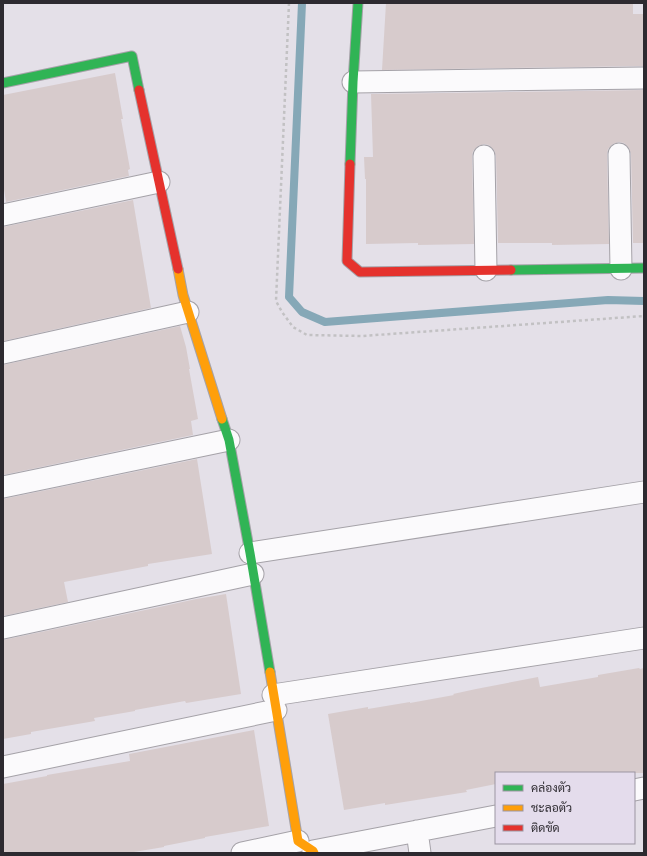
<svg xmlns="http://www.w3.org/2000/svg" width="647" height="856" font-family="'Golos Text',Sarabun,sans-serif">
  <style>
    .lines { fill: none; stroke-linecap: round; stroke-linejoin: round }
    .stream { stroke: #86a8b7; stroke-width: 8 }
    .building { fill: #d7cbcc }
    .street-casing { stroke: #a5a2a8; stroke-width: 23 }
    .fast-casing { stroke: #a5a2a8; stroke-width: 11 }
    .slow-casing { stroke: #a5a2a8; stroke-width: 11 }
    .jam-casing { stroke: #a5a2a8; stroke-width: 11 }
    .path { stroke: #c2c1c3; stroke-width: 2.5; stroke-dasharray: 3 3; stroke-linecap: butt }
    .street { stroke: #fbfafc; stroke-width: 21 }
    .fast { stroke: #30b455; stroke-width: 9 }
    .slow { stroke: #ff9f0a; stroke-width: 9 }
    .jam { stroke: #e5322d; stroke-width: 9 }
  </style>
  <rect width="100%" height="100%" fill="#e4e0e8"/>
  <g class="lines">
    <!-- stream -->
    <path class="stream" d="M302,3L289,297L302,312L325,322L608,300L644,301"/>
  </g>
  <!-- building -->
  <path class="building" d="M386,3H633V14H644V66L382,70Z
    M115,73L123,119H121L130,169L128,170L129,176L6,202L3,183V95Z
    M644,90V243H633L631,154L629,148L624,143L619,142L613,144L608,149L607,154L609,244L552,245V243H498L496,156L494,150L489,145L484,144L478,146L473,151L472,156L474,244L418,245V243L366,244V179H365L364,157H373L371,94Z
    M133,200L151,308L3,341V227Z
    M180,326L186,347L190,369H189L198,419L191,421L193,435L3,475V365Z
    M197,459L212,554L148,564V566L64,582L68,602L3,616V499Z
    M226,594L241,694L186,703L185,701L135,710V711L94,718L95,721L31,732V734L3,739V640L164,606L196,599Z
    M639,668L640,669L644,668V773H496V784L466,790L467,792L385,805V803L344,810L328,714L368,707V709L410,702V703L454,695L453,694L476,689L538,677L540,687L598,677V675Z
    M254,730L269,826L205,837V838L164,846V847L128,853H3V784L47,776V775L130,761L129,754Z"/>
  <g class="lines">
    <defs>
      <path id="street" d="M353,82L644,78
        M619,154L621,269
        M484,156L486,270
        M3,215L159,182
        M3,353L188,312
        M3,487L229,440
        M250,553L644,492
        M3,628L253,574
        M273,695L644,638
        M3,767L276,710
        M634,790L644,788
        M417,831L420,853
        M313,851L496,816
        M242,853L298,841"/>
      <path id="fast" d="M3,83L132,56L139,90
        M350,164L353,82L358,3
        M511,270L644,268
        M222,419L229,440L250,553L270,672"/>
      <path id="slow" d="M178,269L183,295L222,419
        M270,672L298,841L313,851L314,853"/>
      <path id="jam" d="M139,90L178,269
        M350,164L347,261L360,272L511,270"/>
    </defs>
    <!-- street casing -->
    <use href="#street" class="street-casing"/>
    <!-- fast casing -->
    <use href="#fast" class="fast-casing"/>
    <!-- slow casing -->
    <use href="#slow" class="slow-casing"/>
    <!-- jam casing -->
    <use href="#jam" class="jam-casing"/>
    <!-- path -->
    <path class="path" d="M289,3L276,301L282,312L293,327L307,335L362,336L644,316"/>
    <!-- street -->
    <use href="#street" class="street"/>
    <!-- fast -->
    <use href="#fast" class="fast"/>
    <!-- slow -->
    <use href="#slow" class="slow"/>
    <!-- jam -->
    <use href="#jam" class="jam"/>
  </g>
  <!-- border -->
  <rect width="647" height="856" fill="none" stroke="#2d2a30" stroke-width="8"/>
  <!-- legend -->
  <rect x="495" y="772" width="140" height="72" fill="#e4dcec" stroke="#9b95a1"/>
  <rect x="503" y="785" width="20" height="6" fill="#30b455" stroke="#9b95a1"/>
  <text x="531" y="792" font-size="12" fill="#2d2a30">คล่องตัว</text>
  <rect x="503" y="805" width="20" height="6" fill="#ff9f0a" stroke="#9b95a1"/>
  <text x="531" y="812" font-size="12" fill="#2d2a30">ชะลอตัว</text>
  <rect x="503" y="825" width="20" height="6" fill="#e5322d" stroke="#9b95a1"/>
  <text x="531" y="832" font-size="12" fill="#2d2a30">ติดขัด</text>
</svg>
